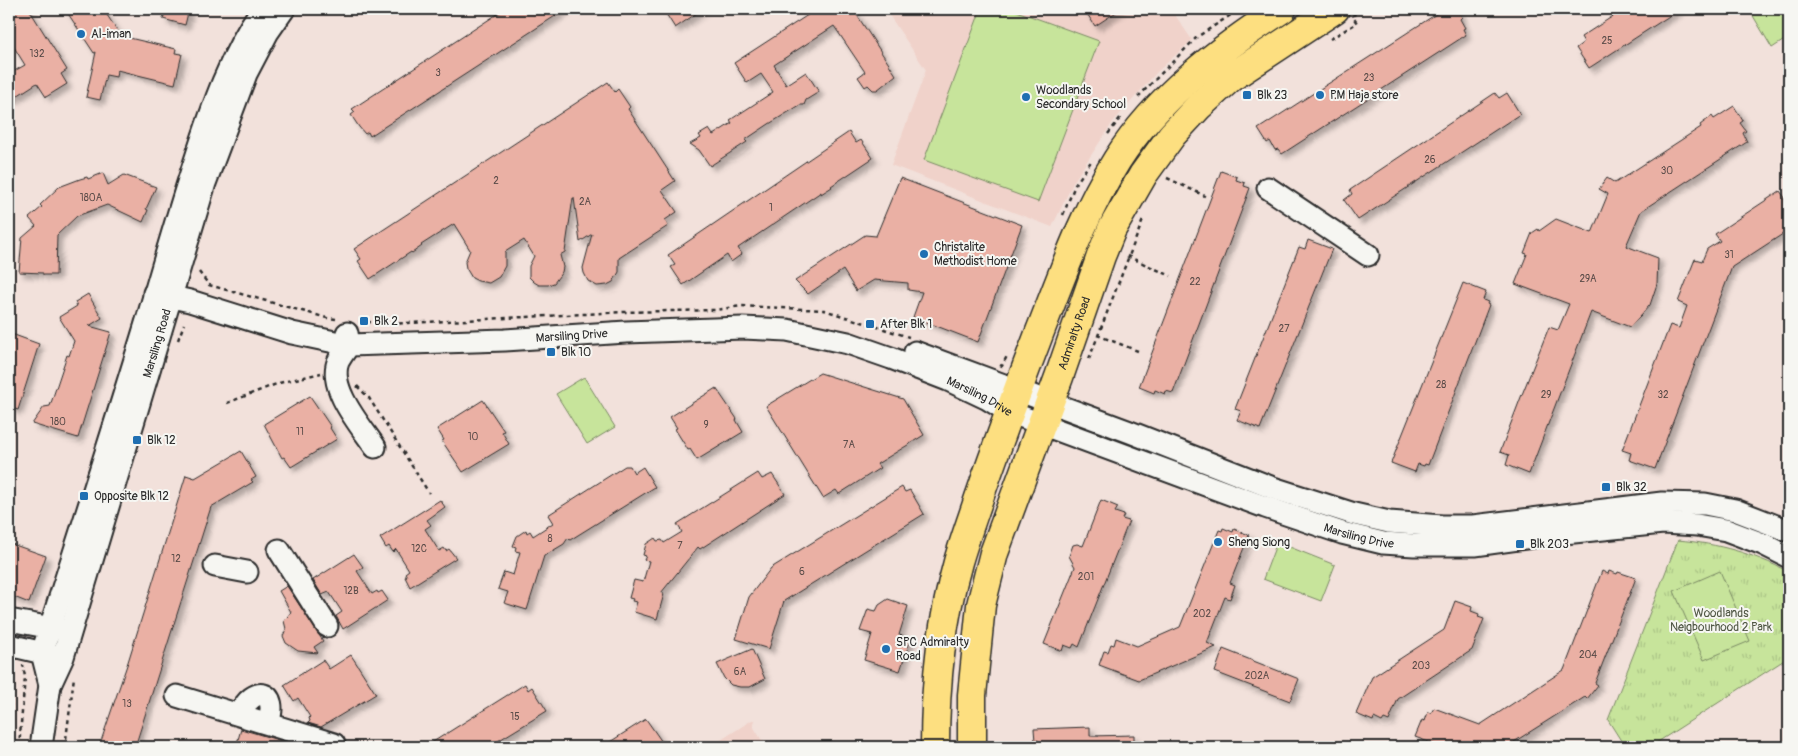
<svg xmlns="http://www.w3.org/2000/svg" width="1798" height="756" font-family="Pangolin,sans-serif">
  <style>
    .built { fill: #f0d2ca }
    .industrial { fill: url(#industrial-grid) }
    .park { fill: url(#park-tufts); stroke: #798863 }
    .pitch { fill: #c7e49b; stroke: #798863 }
    .building { fill: #eab0a4; stroke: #2b2b2b; filter: url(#shadow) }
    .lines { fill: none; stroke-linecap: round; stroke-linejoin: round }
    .minor-casing { stroke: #2b2b2b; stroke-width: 25 }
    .major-casing { stroke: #2b2b2b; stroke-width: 31 }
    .path { stroke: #2b2b2b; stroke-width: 2.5; stroke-dasharray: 4 4; stroke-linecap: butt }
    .minor { stroke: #f6f6f2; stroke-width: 21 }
    .major { stroke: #fddf80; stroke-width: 28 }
    .poi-dot { fill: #1f6fb2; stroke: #f6f6f2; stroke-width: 2 }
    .labels { text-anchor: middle; stroke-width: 4; stroke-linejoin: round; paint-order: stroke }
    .number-label { font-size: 10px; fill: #5b4c49 }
    .poi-label { font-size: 12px; fill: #2b2b2b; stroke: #f6f6f2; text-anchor: start }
    .street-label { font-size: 12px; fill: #2b2b2b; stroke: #f6f6f2 }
    .park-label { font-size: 12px; fill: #525947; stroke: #f6f6f2 }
  </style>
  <defs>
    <pattern id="industrial-grid" width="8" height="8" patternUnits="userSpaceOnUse" patternTransform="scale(1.25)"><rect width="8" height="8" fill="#f0d2ca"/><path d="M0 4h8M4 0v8" fill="none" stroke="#ceb4ae"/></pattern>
    <pattern id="park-tufts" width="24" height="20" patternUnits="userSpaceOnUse" patternTransform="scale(1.25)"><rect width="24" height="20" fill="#c7e49b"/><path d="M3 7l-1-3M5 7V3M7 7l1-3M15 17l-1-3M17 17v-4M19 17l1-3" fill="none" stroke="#abc486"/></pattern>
    <filter id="shadow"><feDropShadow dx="4.5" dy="4.5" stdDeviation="2.5" flood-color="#0004"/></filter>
  </defs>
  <rect width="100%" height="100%" fill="#f2e1db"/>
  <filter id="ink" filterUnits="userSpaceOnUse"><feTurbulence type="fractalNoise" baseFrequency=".02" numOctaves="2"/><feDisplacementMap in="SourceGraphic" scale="10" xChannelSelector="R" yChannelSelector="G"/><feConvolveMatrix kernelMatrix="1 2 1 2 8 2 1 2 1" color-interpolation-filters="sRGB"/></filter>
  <g filter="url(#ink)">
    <!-- built -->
    <path class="built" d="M885,9H1171L1192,40L1157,72L1113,122L1074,181L1052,227L891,165L926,70Z
      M752,720H755L753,726L766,747H710Z"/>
    <!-- industrial -->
    <path class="industrial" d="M9,668L14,669L12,747H9Z"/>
    <!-- park -->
    <path class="park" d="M1678,540C1719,544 1752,553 1789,572V657L1650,747H1625L1608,720Z"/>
    <!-- pitch -->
    <path class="pitch" d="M981,9H1011L1099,41L1038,202L924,160Z
      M1749,9H1787L1789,12V37L1772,48Z
      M584,377L615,427L587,444L556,394Z
      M1277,542L1335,565L1321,601L1263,579Z
      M1720,571L1750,641L1704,660L1674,591Z"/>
    <!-- building -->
    <path class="building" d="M9,9H29L67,70L61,74L67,84L46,97L37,83L9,101V74L25,65L9,39Z
      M65,9H103L121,36L176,49L175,53L182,54L175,84L117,70L116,77L106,75L100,100L86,97L96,52L94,53Z
      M166,9H189L185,25L163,19Z
      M505,9H566L370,136L368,132L365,134L359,127L351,115L355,112L352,109Z
      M663,9H703L675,28Z
      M817,9H853L896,75L877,90H873L868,85L865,87L858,77L865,72L834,26L774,65L786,85L806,72L819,92L806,100L804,105H800L769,124L745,140L747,142L710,166L699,150L690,144L701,138L699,135L709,129L713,135L732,123L730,120L773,92L761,74L747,83L734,63Z
      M1084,9H1121L1095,26Z
      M1444,9H1457L1462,17L1460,19L1465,28L1463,29L1466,35L1282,154L1278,149L1275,150L1270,141L1267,143L1258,129Z
      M1624,9H1680L1589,68L1576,48L1584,42L1581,37Z
      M608,82L615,92L618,89L630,107L628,109L675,181L662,190L677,212L665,220L668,226L619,258V272L613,282L607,285L597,286L588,281L584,273L583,268L592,234L580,242L574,198H573L565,252L560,255L563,267L562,272L554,283L548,285H539L534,282L529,277V266L534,256L524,240L505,252V266L499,277L489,283L478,281L472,278L466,268L465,262L470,250L454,224L421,245L422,246L412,253L411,252L370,279L358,261L361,259L354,249Z
      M1495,93L1499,98L1507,93L1520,114L1358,220L1344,200L1352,194L1350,190Z
      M1734,106L1743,121L1740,123L1746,131L1743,133L1747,142L1641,211L1626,246L1658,258L1657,284L1650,305L1630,327L1591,312L1529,474L1506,465L1509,455L1500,452L1521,397L1549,327L1558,330L1569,304L1515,284L1527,254L1524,253L1532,233L1538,229L1539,231L1556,219L1592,233L1608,194L1599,189L1607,178L1615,183L1701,127L1700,125L1712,116L1714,119Z
      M849,132L856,143L861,140L873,158L831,186L832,187L821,194V192L738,248L742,254L731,262L727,255L683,285L671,267L675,265L668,255Z
      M1221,171L1237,177L1236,180L1245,183L1244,186L1250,188L1173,393L1166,391L1165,394L1155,390L1154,393L1139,387Z
      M103,173L108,185L124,175L156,187L146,209L148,210L143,222L107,205L77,216L57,235L56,275H43V273L19,272L22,238L36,226L29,218L42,207L40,205L59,187L80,179L87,177L88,179Z
      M900,178L1022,225L978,342L913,317L922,292L908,290V283L874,280L856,291L843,270L808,294L795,281L865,235L876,236Z
      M1780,191L1785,198L1789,196V230L1732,267L1655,469L1629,460L1631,453L1622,450L1670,325L1679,328L1687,306L1678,302L1695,259L1702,261L1707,249L1720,241L1715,234Z
      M1308,240L1332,249L1260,429L1237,420L1241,411L1235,409L1299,247L1305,249Z
      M1463,283L1486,292L1483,300L1488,302L1487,304L1489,305L1428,465L1425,464L1424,466L1418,464L1415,472L1391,463Z
      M88,294L102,318L89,326L111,332L78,438L32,424L44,407L50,406L67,355L69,356L74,341L59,317L77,306L75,302Z
      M9,333L39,344L18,410L9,407Z
      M820,373L903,399L924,435L877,464L880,468L839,494L836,490L823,498L766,406Z
      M716,388L737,419L736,420L743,432L697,460L690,449L688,450L675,429L677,428L670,417Z
      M310,396L331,427L330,428L337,439L291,467L284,457L282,458L264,424Z
      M483,400L504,431L502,432L509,444L463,472L442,441L444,440L437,429Z
      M241,451L256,477L251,480L253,482L211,507L135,747H99L128,662L186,475L195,478Z
      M625,466H630L634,473L643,467L655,487L570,540L568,538L564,544L544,556L527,610L504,603L508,592L498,589L504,572L513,575L520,552L515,551L516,547L513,546L517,536L526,530L527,533L530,531L533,536L553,523L548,515Z
      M758,473L762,479L772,474L785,494L700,549L698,547L661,593L664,594L657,619L634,612L637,602L632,601L633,599L629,598L634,580L643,582L649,561L644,560L646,556L643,555L646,544L655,538L657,541L662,540L664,543L682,532L677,524Z
      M902,487L905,492L910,490L924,514L784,601L769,649L736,639L749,597L771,568Z
      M440,500L445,507L427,520L431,525L425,529L439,551L444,548L446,551L449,549L456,558L410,587L405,577L407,576L405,573L409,570L396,549L393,552L389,546L386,548L380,538Z
      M1101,500L1118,507L1115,512L1124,515L1122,519L1129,521L1079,647L1074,644L1072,648L1064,645L1062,651L1044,644L1075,567L1069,556L1073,545L1077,544L1083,546Z
      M1223,528L1233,532L1234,529L1249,535L1230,583L1235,585L1230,599L1225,597L1207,643L1216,647L1139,680L1099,665L1104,651L1108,652L1111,644L1114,645L1116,638L1137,646L1180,627L1219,530L1222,531Z
      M9,543L46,556L29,603L9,595Z
      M354,554L363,567L357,571L372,594L377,591L378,593L382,591L388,600L343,629L336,616L342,612L329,592L322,595L313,580Z
      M1602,571L1608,574L1609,571L1617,574L1618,572L1636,578L1595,683L1598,685L1587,699L1585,697L1506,747H1442L1415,737L1422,720L1425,721L1428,712L1431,713L1434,708L1480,725L1564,670Z
      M287,586L323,641L314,647L318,653L298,651L286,643L283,636L286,629L284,621L291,612L279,591Z
      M888,599L908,606L899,635L911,638L900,671L864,660L872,634L860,631L868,609L876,611L879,605Z
      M1455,601L1472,607L1471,611L1479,614L1478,617L1484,619L1472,650L1398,699L1389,721L1384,719L1382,722L1374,718L1373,721L1356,714L1372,677L1444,630Z
      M752,649L765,679L750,687H740L731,685L724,678L717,664Z
      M1223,649L1299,679L1290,701L1215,672Z
      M351,655L376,694L321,727L308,723L310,721L309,718L310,717L298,698L294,701L284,685L323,660L329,669Z
      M525,684L528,690L532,687L547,711L488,747H425Z
      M646,719L662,742L654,747H602Z
      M1090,727V736L1134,735V747H1045V744H1038V740L1035,741L1034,729Z
      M241,729L295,745V747H236Z"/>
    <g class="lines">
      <defs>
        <g id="minor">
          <path d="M1268,188L1368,255"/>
          <path id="s1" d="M154,293L190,301L292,333L349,345L505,340L626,332L743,328L787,330L848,343L891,358L948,380L988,399L1009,412L1265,507L1342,533L1383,543L1414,545H1475L1554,534L1663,523L1697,525L1726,530L1763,544L1789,557"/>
          <path d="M347,333L349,345C345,351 341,356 338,362C328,389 361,426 375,447"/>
          <path d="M915,352L1130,432L1273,488L1354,514L1389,522L1442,526H1473L1662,503L1705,504L1735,510L1789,531"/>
          <path d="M279,550L327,626"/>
          <path d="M215,566L247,572"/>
          <path d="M9,620L63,630"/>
          <path d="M9,645L56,656"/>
          <path d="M50,685L42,653C78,541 114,429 148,317C163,265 178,213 195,161C212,108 230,55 262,9"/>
          <path d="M177,696L334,744L333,747"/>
          <path d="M240,714C253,684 280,690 268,723"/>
          <path id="s2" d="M41,747L50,685L63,657L205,183L246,74L268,32L284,9"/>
        </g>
        <g id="major">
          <path d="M935,747C935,686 941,622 958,562C964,541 972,519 979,498C998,443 1018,389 1039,334C1062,276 1083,214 1117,160C1157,97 1220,49 1282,9"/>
          <path id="s3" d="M972,747V695L981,605L994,553L1059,377L1101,256L1112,229L1143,175L1172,135L1199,106L1230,78L1335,9"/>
        </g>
      </defs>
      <!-- minor casing -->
      <use href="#minor" class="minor-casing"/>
      <!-- major casing -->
      <use href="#major" class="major-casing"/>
      <!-- path -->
      <path class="path" d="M1330,39L1357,23L1352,16L1364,9
        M1138,97L1197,37L1240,9
        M1108,134L1121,117
        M1167,178L1205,196
        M1063,215L1075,185L1092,160
        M1127,256L1171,276
        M199,272L209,285L327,318L336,319
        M359,321L388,324L624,312L716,310L741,306L824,310L909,337
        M1097,335L1138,351
        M178,340L184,324
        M1089,359L1143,220
        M1000,365L1002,366L1008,354
        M357,386L369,398L429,493
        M227,403L279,383L321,373
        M19,747L25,677L23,665
        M65,747L74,677"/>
      <!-- minor -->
      <use href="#minor" class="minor"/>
      <!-- major -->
      <use href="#major" class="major"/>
    </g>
  </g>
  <!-- markers -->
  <g class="poi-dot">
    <circle cx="81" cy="34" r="5"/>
    <rect x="1242" y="90" width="10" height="10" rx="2.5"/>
    <circle cx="1320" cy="95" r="5"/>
    <circle cx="1026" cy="97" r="5"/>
    <circle cx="924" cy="254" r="5"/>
    <rect x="359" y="316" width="10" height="10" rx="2.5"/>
    <rect x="865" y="319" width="10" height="10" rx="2.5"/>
    <rect x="546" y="347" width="10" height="10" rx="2.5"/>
    <rect x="132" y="435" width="10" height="10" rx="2.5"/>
    <rect x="1601" y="482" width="10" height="10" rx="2.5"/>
    <rect x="79" y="491" width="10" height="10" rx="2.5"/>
    <circle cx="1218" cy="542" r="5"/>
    <rect x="1515" y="539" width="10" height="10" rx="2.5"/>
    <circle cx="886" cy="649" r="5"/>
  </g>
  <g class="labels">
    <!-- number labels -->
    <g class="number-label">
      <text x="1607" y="44">25</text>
      <text x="37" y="57">132</text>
      <text x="438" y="76">3</text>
      <text x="1369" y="81">23</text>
      <text x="1430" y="163">26</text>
      <text x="1667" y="174">30</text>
      <text x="496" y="184">2</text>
      <text x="91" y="201">180A</text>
      <text x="585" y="205">2A</text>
      <text x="771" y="211">1</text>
      <text x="1729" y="258">31</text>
      <text x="1588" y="282">29A</text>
      <text x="1195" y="285">22</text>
      <text x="1284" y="332">27</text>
      <text x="1441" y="388">28</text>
      <text x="1546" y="398">29</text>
      <text x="1663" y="398">32</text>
      <text x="58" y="425">180</text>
      <text x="706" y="428">9</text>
      <text x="300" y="435">11</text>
      <text x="473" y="440">10</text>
      <text x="849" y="448">7A</text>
      <text x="550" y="542">8</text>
      <text x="680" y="549">7</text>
      <text x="419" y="552">12C</text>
      <text x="176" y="562">12</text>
      <text x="802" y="575">6</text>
      <text x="1086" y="580">201</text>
      <text x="351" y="594">12B</text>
      <text x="1202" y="617">202</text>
      <text x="1588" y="658">204</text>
      <text x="1421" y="669">203</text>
      <text x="740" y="675">6A</text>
      <text x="1257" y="679">202A</text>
      <text x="127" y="707">13</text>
      <text x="515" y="720">15</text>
    </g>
    <!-- poi labels -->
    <g class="poi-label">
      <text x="91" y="38">Al-iman</text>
      <text x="1036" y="94">Woodlands<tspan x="1036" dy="14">Secondary School</tspan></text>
      <text x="1257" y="99">Blk 23</text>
      <text x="1330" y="99">P.M Haja store</text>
      <text x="934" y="251">Christalite<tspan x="934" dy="14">Methodist Home</tspan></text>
      <text x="374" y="325">Blk 2</text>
      <text x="880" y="328">After Blk 1</text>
      <text x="561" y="356">Blk 10</text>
      <text x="147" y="444">Blk 12</text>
      <text x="1616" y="491">Blk 32</text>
      <text x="94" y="500">Opposite Blk 12</text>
      <text x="1228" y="546">Sheng Siong</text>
      <text x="1530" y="548">Blk 203</text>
      <text x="896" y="646">SPC Admiralty<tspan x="896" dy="14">Road</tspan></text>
    </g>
    <!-- street labels -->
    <g class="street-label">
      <text dy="4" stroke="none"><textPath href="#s3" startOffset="430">Admiralty Road</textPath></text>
      <text dy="4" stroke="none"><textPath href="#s1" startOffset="425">Marsiling Drive</textPath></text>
      <text dy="4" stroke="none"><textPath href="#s2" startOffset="421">Marsiling Road</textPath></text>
      <text dy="4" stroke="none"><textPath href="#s1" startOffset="845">Marsiling Drive</textPath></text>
      <text dy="4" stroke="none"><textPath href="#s1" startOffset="1250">Marsiling Drive</textPath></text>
    </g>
    <!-- park labels -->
    <g class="park-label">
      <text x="1721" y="617">Woodlands<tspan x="1721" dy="14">Neigbourhood 2 Park</tspan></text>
    </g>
  </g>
  <!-- margin -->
  <rect width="1798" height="756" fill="none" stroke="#f6f6f2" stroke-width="30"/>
  <rect x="15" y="15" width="1768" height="726" fill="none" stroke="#2b2b2b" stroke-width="2" filter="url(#ink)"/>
</svg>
